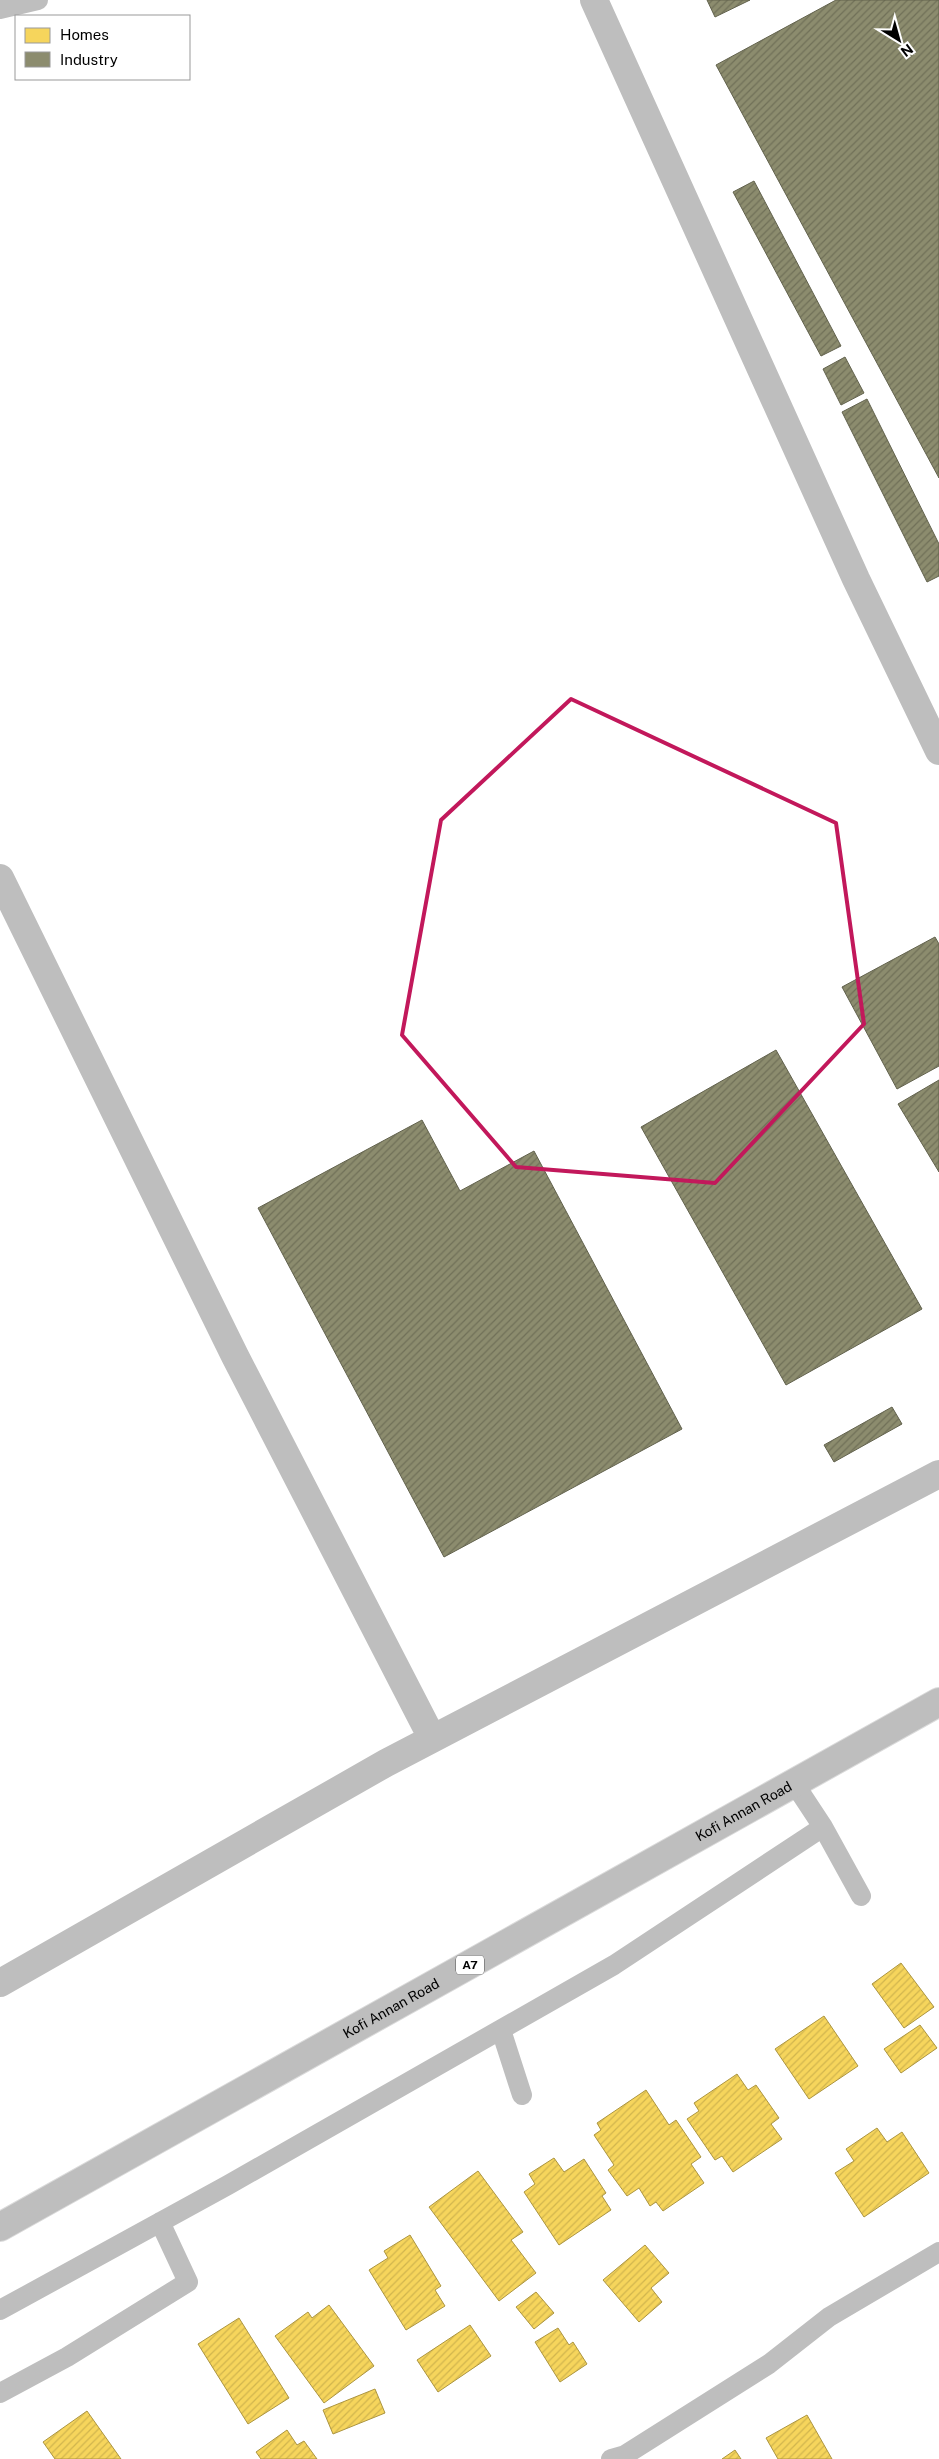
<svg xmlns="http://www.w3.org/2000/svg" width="939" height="2459" font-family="'Public Sans',sans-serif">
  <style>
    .homes { fill: url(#homes-hatch); stroke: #ac9540 }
    .industry { fill: url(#industry-hatch); stroke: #62624d }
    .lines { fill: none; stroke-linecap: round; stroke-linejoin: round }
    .primary-casing { stroke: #dbdbdb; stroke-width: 30 }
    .lane { stroke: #bebebe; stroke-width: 20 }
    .street { stroke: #bebebe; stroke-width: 28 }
    .primary { stroke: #bebebe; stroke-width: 28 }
    .marked { fill: none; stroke: #c2185b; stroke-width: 4; stroke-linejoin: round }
    .labels { text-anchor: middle; stroke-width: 5; stroke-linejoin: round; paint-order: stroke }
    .shield { fill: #fff; stroke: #4c4c4c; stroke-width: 1 }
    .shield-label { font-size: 12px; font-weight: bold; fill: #000 }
    .street-label { font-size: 14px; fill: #000; stroke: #fff }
  </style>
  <defs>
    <pattern id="homes-hatch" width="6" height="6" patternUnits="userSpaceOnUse" patternTransform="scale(1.25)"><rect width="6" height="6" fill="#f6d55c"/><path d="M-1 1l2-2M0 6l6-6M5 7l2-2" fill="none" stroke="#d1b54e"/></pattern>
    <pattern id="industry-hatch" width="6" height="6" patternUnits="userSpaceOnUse" patternTransform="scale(1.25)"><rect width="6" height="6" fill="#8c8c6e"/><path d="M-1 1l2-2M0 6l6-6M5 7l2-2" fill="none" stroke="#707058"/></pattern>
  </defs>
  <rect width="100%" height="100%" fill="#fff"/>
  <!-- homes -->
  <path class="homes" d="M901,1963L934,2007L904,2028L872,1984Z
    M824,2016L858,2066L809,2099L775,2049Z
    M920,2025L937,2048L901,2073L884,2049Z
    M737,2074L748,2090L756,2085L779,2118L771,2124L782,2139L733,2172L722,2156L715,2160L687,2119L699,2111L694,2103Z
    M646,2090L669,2125L676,2120L701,2157L691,2164L704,2183L663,2211L656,2202L650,2206L639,2188L627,2196L608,2170L614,2165L594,2135L601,2130L597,2123Z
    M877,2128L887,2142L902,2132L929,2173L864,2217L835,2173L854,2161L846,2149Z
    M554,2158L564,2172L584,2159L606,2193L602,2196L611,2210L559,2245L524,2192L535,2184L529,2174Z
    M478,2171L523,2232L511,2240L536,2273L499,2301L429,2207Z
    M410,2235L441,2286L435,2290L445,2306L406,2330L369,2270L388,2258L384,2251Z
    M645,2245L669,2273L651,2288L662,2302L639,2322L603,2280Z
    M536,2292L554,2313L534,2329L516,2307Z
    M329,2305L374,2366L324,2403L275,2336L308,2312L312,2318Z
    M239,2318L289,2398L248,2424L198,2344Z
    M470,2325L491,2356L438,2392L417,2360Z
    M558,2328L569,2345L573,2342L587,2364L560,2382L535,2342Z
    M375,2389L385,2413L333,2434L323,2410Z
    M87,2411L121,2459H55L43,2442Z
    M807,2415L832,2459H778L766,2438Z
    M287,2430L297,2445L304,2441L317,2459H261L256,2452Z
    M735,2450L741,2459H722Z"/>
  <!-- industry -->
  <path class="industry" d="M707,0H750L715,17Z
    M836,0H939V478L716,65Z
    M754,181L841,346L821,356L733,192Z
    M845,357L864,393L841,405L823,369Z
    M867,399L939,544V576L927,582L842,412Z
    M935,937L939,944V1066L897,1089L842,987Z
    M776,1050L922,1309L786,1385L641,1127Z
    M939,1080V1172L898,1104Z
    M422,1120L460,1191L534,1151L682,1429L444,1557L258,1208Z
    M892,1407L902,1424L834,1462L824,1445Z"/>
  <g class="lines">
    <defs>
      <g id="primary">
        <path id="s1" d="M0,2227L939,1702"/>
      </g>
    </defs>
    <!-- primary casing -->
    <use href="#primary" class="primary-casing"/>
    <!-- lane -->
    <path class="lane" d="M0,9L38,0
      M794,1783L823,1827L861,1896
      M501,2030L522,2095
      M0,2310L228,2185L614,1965L823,1827
      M0,2393L67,2357L188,2282L160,2222
      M611,2459L625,2455L769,2364L829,2317L939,2252"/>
    <!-- street -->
    <path class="street" d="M594,0L856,579L939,751
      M0,878L235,1356L432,1738
      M0,1983L386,1763L939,1474"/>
    <!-- primary -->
    <use href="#primary" class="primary"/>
  </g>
  <!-- marked area -->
  <path class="marked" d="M571,699L836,823L864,1024L715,1183L516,1167L402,1035L441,820Z"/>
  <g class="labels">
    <!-- shield labels -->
    <rect class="shield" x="456" y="1955.5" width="28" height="19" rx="4"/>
    <g class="shield-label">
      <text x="470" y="1969">A7</text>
    </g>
    <!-- street labels -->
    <g class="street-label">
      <text dy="5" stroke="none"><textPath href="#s1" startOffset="852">Kofi Annan Road</textPath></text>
      <text dy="5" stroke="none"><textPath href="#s1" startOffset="448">Kofi Annan Road</textPath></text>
    </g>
  </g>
  <!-- legend -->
  <rect x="15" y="15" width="175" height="65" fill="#ffffff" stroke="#999999"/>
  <rect x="25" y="28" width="25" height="15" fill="#f6d55c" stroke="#999999"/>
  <text x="60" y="40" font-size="15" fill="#000000">Homes</text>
  <rect x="25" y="52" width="25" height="15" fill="#8c8c6e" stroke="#999999"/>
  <text x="60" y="65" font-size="15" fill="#000000">Industry</text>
  <!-- north arrow -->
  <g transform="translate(899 40) rotate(143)" stroke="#ffffff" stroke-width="4" paint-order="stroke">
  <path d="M0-4L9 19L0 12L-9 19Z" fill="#000000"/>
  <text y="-8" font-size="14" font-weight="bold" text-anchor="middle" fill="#000000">N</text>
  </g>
</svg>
